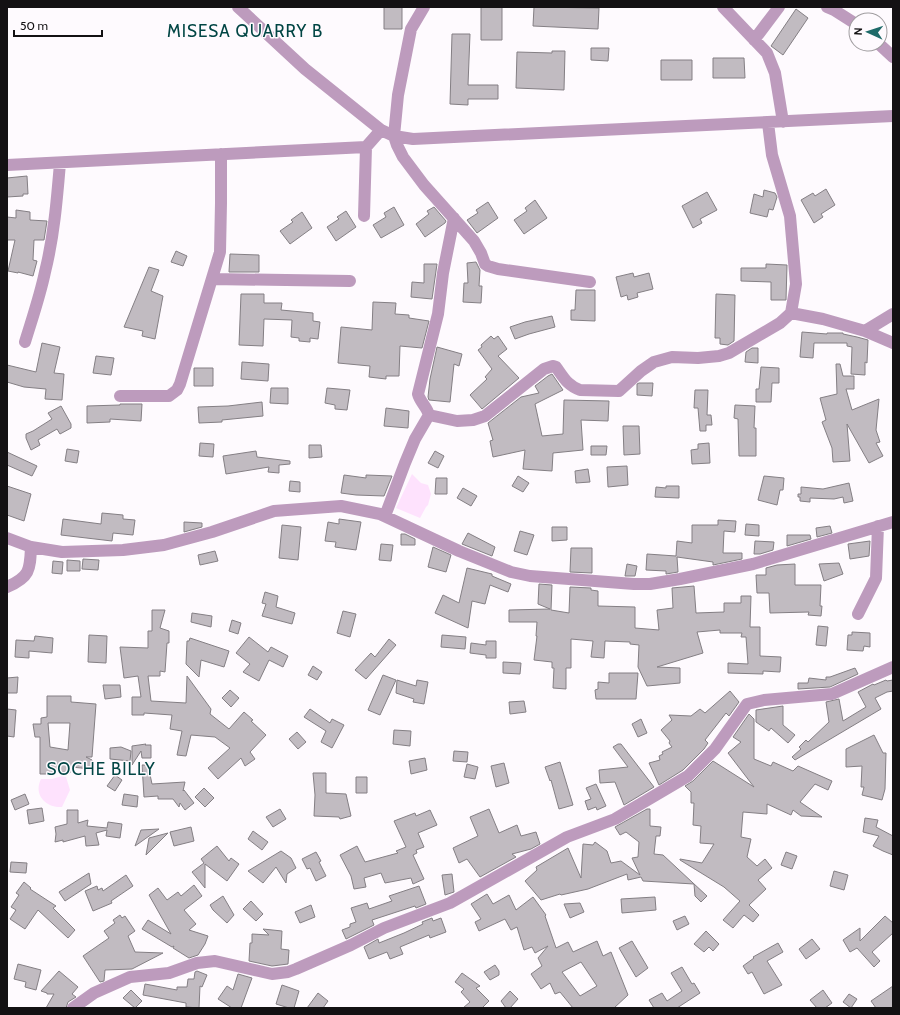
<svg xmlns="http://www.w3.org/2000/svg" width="900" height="1015" font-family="Cabin,sans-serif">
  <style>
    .green { fill: #fee2fd }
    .building { fill: #c1bbc1; stroke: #847f84; fill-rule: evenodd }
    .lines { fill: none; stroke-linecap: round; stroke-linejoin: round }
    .minor { stroke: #bd9bbd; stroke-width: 12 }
    .labels { text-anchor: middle; stroke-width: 3; stroke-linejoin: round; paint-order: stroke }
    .quarter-label { font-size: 17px; letter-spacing: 1px; fill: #014544; stroke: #fefafe }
  </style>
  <rect width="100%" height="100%" fill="#fefafe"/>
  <!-- green -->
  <path class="green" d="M412,474L421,483L428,485L431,494L428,505L426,507L420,518L396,508Z
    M62,776L66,777L70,790L62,807C46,808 33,795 41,779H52Z"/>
  <!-- building -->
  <path class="building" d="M384,7H402V29H384Z
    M481,7H502V40H481Z
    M534,7L599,8L598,29L533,26Z
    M796,9L808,18L783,55L771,46Z
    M452,34H470L468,85H498V99H468V105L450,104Z
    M591,48H609L608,61L591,60Z
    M552,51H565L564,90L516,88L517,52L552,53Z
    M713,58H744L745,78H713Z
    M661,60H692V80H661Z
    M27,176L28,194H23V196L7,197V178Z
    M826,189L835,205L821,214L823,217L814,223L801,200L813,193L815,196Z
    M764,190L775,193L777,197L773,210L769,209L767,217L750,213L754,194L763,197Z
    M707,192L717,210L700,219L702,223L693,228L682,206Z
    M535,200L547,218L524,234L514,220L527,211L525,208Z
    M488,202L498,218L477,233L467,220L478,213L476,210Z
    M394,207L404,225L381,238L373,225L386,217L384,213Z
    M434,207L446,221L445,223L425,237L416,224L429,214L427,211Z
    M16,210L30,212V220L47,221L44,240H34L33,260L37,261L33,276L18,272V273L8,271L15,240H7V217L16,218Z
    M346,211L356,227L336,241L327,227L339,219L337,217Z
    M302,212L312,228L290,244L280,231L293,222L291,220Z
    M176,251L187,256L183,266L171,262Z
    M230,254L259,255V272H229Z
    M476,262L480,270L479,286H482L481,303L463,302L464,283H468L467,263Z
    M424,264H437L432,299L411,297L412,282L424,283Z
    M766,264L787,265L786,300H771V282L741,281V268H766Z
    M149,267L159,270L151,291L163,296L155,339L142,336L143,331L124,327Z
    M633,273L634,277L649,273L653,289L637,293L638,297L628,300L627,295L621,297L616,277Z
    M576,290H595V321L571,320V310H575Z
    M241,294H264V303H282L281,310L313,313V321L320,322L318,339L310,338V342L299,341V338L291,337L292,320L264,319L263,346L239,345Z
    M716,294L735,295L734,341L728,345L720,344V338H715Z
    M373,302L396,303L395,314L409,315V318L429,321L422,348L400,346L399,376H386V379L369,377L370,366L338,363L341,327L372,330Z
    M552,316L555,327L529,334L515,339L510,327L525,322Z
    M802,332L827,334V333H843V334L857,337L868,340L867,363L865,362V375L851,374L852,347L847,346V343H814L813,358L800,357Z
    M491,336L494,339L498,336L507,349L498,356L519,378L482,409L470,395L487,379L485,377L492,369L478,350L482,347L481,345Z
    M42,343L60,347L54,373L64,374L62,400L45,399L46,389L24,387L7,382V365L36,372Z
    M437,347L462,354L459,366L454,364L450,402L429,400L428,397L430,379Z
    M752,348H758V363L745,362L746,352Z
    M96,356L114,358L111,375L93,373Z
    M242,362L269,364L268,381L241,379Z
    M836,364H840L843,376H854V389H846L852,410L879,399L876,430L880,442L876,443L883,456L869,463L847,424L850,461L833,462L832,448L822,422L826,420L820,398L837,394Z
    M761,367L779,368V383H772L771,402H756V389H759Z
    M194,368H213V386H194Z
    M552,374L563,390L535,404L542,436L563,434L564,400L609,401L608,421L581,420L583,450L553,453L552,471L523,469L525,450L493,457L490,441L493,440L488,423L521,397L539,393L535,386L548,376Z
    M639,383H653L652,396L637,395V384Z
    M271,388H288V404L270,403Z
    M327,388L350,390L347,410L335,409V405L325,403Z
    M695,390H708L707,415H711L712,425H706V431H700L698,408H694Z
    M262,402L263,416L222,420V422L199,423L198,407L228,406Z
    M120,404H142L141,421L110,419V422L87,423V406L120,405Z
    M735,405L755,406L754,428H756V456H739L738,419L734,418Z
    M61,406L71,424V428L60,434L57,429L38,440L40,445L31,450L26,438V434L33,431L52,419L48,413Z
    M386,408L409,411L408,428L384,426Z
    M623,426H639L640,454L624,455Z
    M200,443L214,444L213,457L199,456Z
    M709,443L710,463L692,464L691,450L698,449V444Z
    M309,445H321L322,457L309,458Z
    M591,446H607L606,455H591Z
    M67,449L79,451L77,463L65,461Z
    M256,451L257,457L290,461V464L279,465V473L268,472L269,467L226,474L223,456Z
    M435,451L444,456L438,468L428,463Z
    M7,452L37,466L32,476L7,465Z
    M627,466L628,485L608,487L607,467Z
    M588,469L590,482L576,483L575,471Z
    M344,475L366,478V475L392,476L384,496L356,495L341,493Z
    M518,476L529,483L523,492L512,486Z
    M764,476L784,478L783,490H780L777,505L758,500Z
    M436,478H447V494H435Z
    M290,481L300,482V492L289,491Z
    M849,483L853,501L844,503L843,497L834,499L810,498V502L800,501V497H798V494H801V487L823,489Z
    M7,486L31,494L24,521L7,515Z
    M666,486H679V498L655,497L656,487L666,488Z
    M463,488L477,496L471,506L457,498Z
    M102,513L123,515V519L135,520L133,535L113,533L112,541L61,535L63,519L101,524Z
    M339,519L361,522L356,550L335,547L336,542L325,541L328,522L339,524Z
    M718,520L736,521L735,532L724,531L723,553H742V559L713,565V562L677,557L678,572L666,574V571L646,570L647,554L676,556L677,541L692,543V525H718Z
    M184,522L202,523V527L184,532Z
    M746,524L759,525V536L745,535Z
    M282,525L301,527L298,560L279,558Z
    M830,526L832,533L817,537L816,528Z
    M552,527H567V540L552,541Z
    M520,531L534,535L527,555L514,551Z
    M468,533L495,547L492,556L462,544Z
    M401,534H405L415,539V545H401Z
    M787,535H810L811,539L787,546Z
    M755,541L774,542L773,550L760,554H754Z
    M870,541L869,556L850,559L848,544Z
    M381,544L393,545L391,561L379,560Z
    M433,547L451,555L446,572L428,567Z
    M571,548H592V573L570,572Z
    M215,551L218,561L200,565L198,555Z
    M83,559L99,560L98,570L82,569Z
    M67,560L80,561V571H67Z
    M53,561L63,562L62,574L52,573Z
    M839,563L843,574L824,581L819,564Z
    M627,564L637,566L635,576H625Z
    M795,564V585H821L820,606H822L821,616L808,615L809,612L770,613L769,593H757L756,575H766V568L777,565Z
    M467,568L492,574V576L511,584L508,592L490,585L485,604L472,601L468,628L435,613L443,595L459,603Z
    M539,584L552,585L551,610L569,613L570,587L591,588V590L598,591V606L635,607V628L659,630L657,610L673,608L672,588L694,586L696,613L724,612V603H741V596H751L750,627H760V656L781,657L780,672L763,671V674L728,673V663L748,664L746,637H741L742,633H720V630L697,632L703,653L657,667L680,668V683L647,686L638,667L639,645L630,644V642L605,641L604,658L591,657L593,641L571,639V668H566V689L553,688L554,668H552V662L534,660L537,636H536L537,622H509V610L550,609L538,604Z
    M265,592L278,596L276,607L295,613L292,624L262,616L266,604L262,603Z
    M152,610H165L160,628L169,631V643H167L165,672L160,671V676H148L151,701L186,703L187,676L211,709L210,714L229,729L244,712L253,720L251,721L266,735L250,752L255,759L245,766L241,758L218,779L208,768L230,748L215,737L191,735L186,756L177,755L182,731L170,729L172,715L144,713V715H132V697H141L138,676L124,678L120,647L148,648V631H152Z
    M343,611L356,614L350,637L337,633Z
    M192,613L212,616L211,627L191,622Z
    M232,620L241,623L238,634L229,631Z
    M818,626L828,627L826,646L816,645Z
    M852,632L870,633V647L864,646L863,651L847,650L848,635H852Z
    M89,635L107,636L106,663L88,662Z
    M442,635L466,637L465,649L441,647Z
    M35,636L53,638L52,653L29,651V658L15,657L16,640L34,641Z
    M249,637L268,652L271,647L288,656L283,667L269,660L259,681L243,672L250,664L236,653Z
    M190,638L229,651L224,667L201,660L199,677L186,664L187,641H189Z
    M389,639L396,645L366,679L355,670L371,653L375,657Z
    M486,641H496V658H486V655L470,653L471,643L486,645Z
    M503,662L521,663L520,674L503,673Z
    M313,666L322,672L317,680L308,675Z
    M855,668L858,674L830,687L798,689V683H808L809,678L826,680V677H830Z
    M609,673H638L636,699H596L595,690L598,689V682L609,683Z
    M383,675L396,680L380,715L368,710Z
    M18,677L17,693H7V678Z
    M397,680L416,686L417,680L428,682L424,704L413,702L414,699L396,693Z
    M886,680L887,681L893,680V691L887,692L875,698L881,709L795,760L792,757L801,749L799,747L806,740L808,742L829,722L826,702L839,699L843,721L866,707L858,692L873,684L874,685Z
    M103,685H120L121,697L105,699Z
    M230,690L239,698L231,707L222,698Z
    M730,691L739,702L729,716L726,713L705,740L708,743L704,749L683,770L659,785L649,763L660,760L659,756L663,754L662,752L672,747L669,743L670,741L661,730L672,720L669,715L691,716L700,709L705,713Z
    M47,696H71V702L96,704L92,757H86L92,760L91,769L71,767L70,773L54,770V774H40V737H35L33,724H41V718L47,717ZM48,723H70L68,750L50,747Z
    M524,701L526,712L510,714L509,702Z
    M783,706V725L795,735L788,743L771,728L769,731L756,722V710Z
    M7,709L16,710L14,737L7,736Z
    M310,709L330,723L332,719L344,725L332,748L321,742L326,731L304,717Z
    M749,714L754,719V759L771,766L773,762L793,771L798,766L832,781L828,790L815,784L800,802L822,817L801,816L793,810L791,815L767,804V814L743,812L741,837L751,839L747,857L757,866L765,859L772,868L758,880L766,889L749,905L759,915L753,922L744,915L733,928L723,920L740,901L724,887L680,860V859L702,863L714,844L700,843L701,826L693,825L694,803H691V792L685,786L693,781L713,761L754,787L728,753L741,742L733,737Z
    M641,719L647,733L638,737L632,724Z
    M394,730L411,731L410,746L393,744Z
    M297,732L306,742L298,749L289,739Z
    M874,735L883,753H886L885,789L882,800L862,795L864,787H861L862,766L846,767V749Z
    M146,744L145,745H151V758H142L141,751L132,765V746Z
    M618,744H621L654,787L624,805L615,782L600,783L599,770L628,767L613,747Z
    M121,747L131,751L130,761L110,759V748Z
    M454,751L468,752L467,762L453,761Z
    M425,758L427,770L411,774L409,761Z
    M560,762L573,805L559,809L551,780L550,781L545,767Z
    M504,763L509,783L496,787L491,766Z
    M467,764L478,767L475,779L464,777Z
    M142,765H148L152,784L185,782L183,791L184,790L194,803L185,810L180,803L179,807L173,799H158V796L144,797Z
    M313,773H326V793L346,794L351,816L340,819L339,817L314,816L315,795Z
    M115,775L122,780L115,791L107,786Z
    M356,777H367V793H356Z
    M596,784L606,806L597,810L596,807L588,810L585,801L591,799L586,788Z
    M204,788L214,798L205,807L195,797Z
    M25,794L29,804L15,810L11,800Z
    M124,794L138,796L137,807L122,805Z
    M42,808L44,821L29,824L27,810Z
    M280,809L286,819L273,827L266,817Z
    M489,809L499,833L517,825L521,836L536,832L540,844L531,849L512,854L516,857L480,877L467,859L459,863L453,848L478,836L470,817Z
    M647,809H650V826L661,827L660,836H656L654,854L663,855L707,896L701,902L695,896L694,884L643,881L641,877L628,880L627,874L588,889L561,895L560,894L541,900L525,881L537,870L536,867L568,848L581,878L583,844L593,845L595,842L607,851L611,863L621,861L640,875L632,858L638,857L639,842L626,832L620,835L615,827Z
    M67,810H78V823L88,820L87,826L107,828L108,822L122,824L120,838L106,836L107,830L96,833L99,845L86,846L85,836L63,842V840L55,842L56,834L55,827L67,824Z
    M430,810L437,825L418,833L424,847L416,850L417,853L413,855L424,879L413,884L411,878L385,883L381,873L364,878L366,887L354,889L351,876L340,855L357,846L365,862L398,853L396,851L406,847L394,821L415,813L416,816Z
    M865,818L878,820L876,827L893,836V855L883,851L873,846L879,836L863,832Z
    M191,827L194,841L174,846L170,832Z
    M159,829L135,846L141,830Z
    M253,831L268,842L262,850L248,839Z
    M168,833L146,855L149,838Z
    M217,846L229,861L231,858L239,864L227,881L205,864V888L192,872L204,863L201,859Z
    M281,851L291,858L296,868L287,874L286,883L276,867L263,883L248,871Z
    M316,852L321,861L319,862L326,876L316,881L310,868L307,869L302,859Z
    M786,852L797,856L792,869L781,865Z
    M11,862L27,863L26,873L10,872Z
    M834,871L848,875L844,890L830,886Z
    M89,873L91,884L65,901L59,892Z
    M452,874L454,892L445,895L442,875Z
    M126,875L133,886L111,901L112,903L93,911L85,891L97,886L98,890L102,888L103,891Z
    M24,882L31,888L30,889L56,906L53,908L75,930L68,938L38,910L25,929L10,919L16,910L11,907L19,895L16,893Z
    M194,885L202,896L184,910L196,924L189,930L208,936L205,944L198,955L189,958L173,948L174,946L172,947L142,929L148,920L171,934L149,895L158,888L167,900L178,892L181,896Z
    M419,886L426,904L416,908L415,906L372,920L374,925L346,939L342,930L350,927V924L356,922L351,908L367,903L369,909L392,901L389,896Z
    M487,894L493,904L509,895L516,910L533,897L546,915L545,916L556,948L568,942L573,952L597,941L603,956L611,952L628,995L614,1008H573L560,992L555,994L550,983L541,989L531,974L542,966L538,958L548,946L535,953L532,947L524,950L517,927L511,930L505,919L479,931L475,922L481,919L471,904ZM581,962L597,986L580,996L562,972Z
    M223,896L234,915L227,923L213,910L210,905Z
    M655,897L656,910L622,913L621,899Z
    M251,901L263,914L256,921L243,909Z
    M580,903L584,912L570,918L564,904Z
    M311,905L315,917L300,923L295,912Z
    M120,915L122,918L125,916L135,931L128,936L135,952L163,953L132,969L105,970L104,981L100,982L83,956L109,938L104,931L115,923L113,920Z
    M685,916L689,924L677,930L673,921Z
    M885,916L893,923V933L872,952L880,961L874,967L857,948L850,952L843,940L860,928V941Z
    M432,918L433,921L441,918L446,932L430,938L429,935L400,947L403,954L390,959L387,952L369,959L364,947L378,939L379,943L404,933L423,924L422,922Z
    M263,929L282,931L281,949L289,950L288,964L272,966L249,961L250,943H252V934L269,935Z
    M706,931L719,944L713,951L709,947L704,952L694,944Z
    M812,939L820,949L806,959L799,949Z
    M632,941L648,968L636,977L619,948Z
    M778,943L783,952L767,961L782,985L764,994L752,972L748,974L743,966L754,958L753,957Z
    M18,964L41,970L36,990L25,987L26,982L14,979Z
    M495,965L499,971V975L490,980L484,972Z
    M682,967L692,984L694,983L700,993L677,1008H654L649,1000L662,993L667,1001L682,991L671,973Z
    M59,971L78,987L72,994L76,997L68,1002L66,1008H46L54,994H47V993L41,991Z
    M197,971L207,975L202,987L200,986L199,1008L186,1007V1003L143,995L145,984L177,990V987H187L188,979H194L195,972Z
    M462,973L480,986L476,988L489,1001L482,1008H463L470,1002L461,992L464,989L455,982Z
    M238,974L252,978L241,1008H232L218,999L227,986L233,990Z
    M282,985L299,991L294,1008H289L276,1004Z
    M893,986V1008H876L871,1001Z
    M131,990L142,1001L135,1008L123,998Z
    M823,990L832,1003L825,1008H817L810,1000Z
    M510,991L518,999L510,1008H506L501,1001Z
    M318,993L328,1001L323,1008H307Z
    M849,994L857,999L851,1008L843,1002Z"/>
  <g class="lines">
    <!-- minor -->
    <path class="minor" d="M238,7L305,69L381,130L394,136L413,139L893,116
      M424,7L411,29L398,95L394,136L397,145L403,157L424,185L474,241L481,253L485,264L488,266L498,269L590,282
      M723,7L767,53L775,73L783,122
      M827,7L834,10L856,24
      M754,40L779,7
      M879,44L893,57
      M7,165L366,147L381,130
      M364,216L366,147
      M212,279L350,281
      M791,313L823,319L865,331L893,343
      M865,331L893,314
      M25,342C32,319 40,296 45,272C54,236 57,199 60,163
      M120,396H169L177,390L180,384L220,252L221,203V154
      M429,415L457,421L473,420L485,416L544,369L553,366L556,367C564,378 567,385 580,390L619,391L641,371L654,362L672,357L698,358L719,356L729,353L780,323L791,313L796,284L790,216L772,155L768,123
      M385,516L405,463L415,439L429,415C427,407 420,402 418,394L438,314L443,273L454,218
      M7,538L31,547L62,552L123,550L164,545L212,532L274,511L341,506L380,514L459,551L511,572L530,576L634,584H650L680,579L753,564L893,522
      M7,587C30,577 30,570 31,547
      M858,614L876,578L878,526
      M73,1008L94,993L130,977L169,973L197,963L215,961L272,974L288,972L296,969L351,945L384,928L450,903L567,837L615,819L649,799L688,776L715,749L747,704L764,700L832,694L893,667"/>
  </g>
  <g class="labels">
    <!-- quarter labels -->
    <g class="quarter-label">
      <text x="245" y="37">MISESA QUARRY B</text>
      <text x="101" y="775">SOCHE BILLY</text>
    </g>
  </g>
  <!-- border -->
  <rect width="900" height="1015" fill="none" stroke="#131113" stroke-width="16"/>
  <!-- north arrow -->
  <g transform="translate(868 32) rotate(273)"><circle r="19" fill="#fefafe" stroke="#a09da0"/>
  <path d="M0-3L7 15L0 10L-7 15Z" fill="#1e6a69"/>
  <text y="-6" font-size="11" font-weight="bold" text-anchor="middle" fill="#131113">N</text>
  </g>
  <!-- scale -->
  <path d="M14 30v6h88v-6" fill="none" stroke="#131113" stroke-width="2"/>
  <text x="20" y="30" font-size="12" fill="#131113" stroke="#fefafe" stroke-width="3" paint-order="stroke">50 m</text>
</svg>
